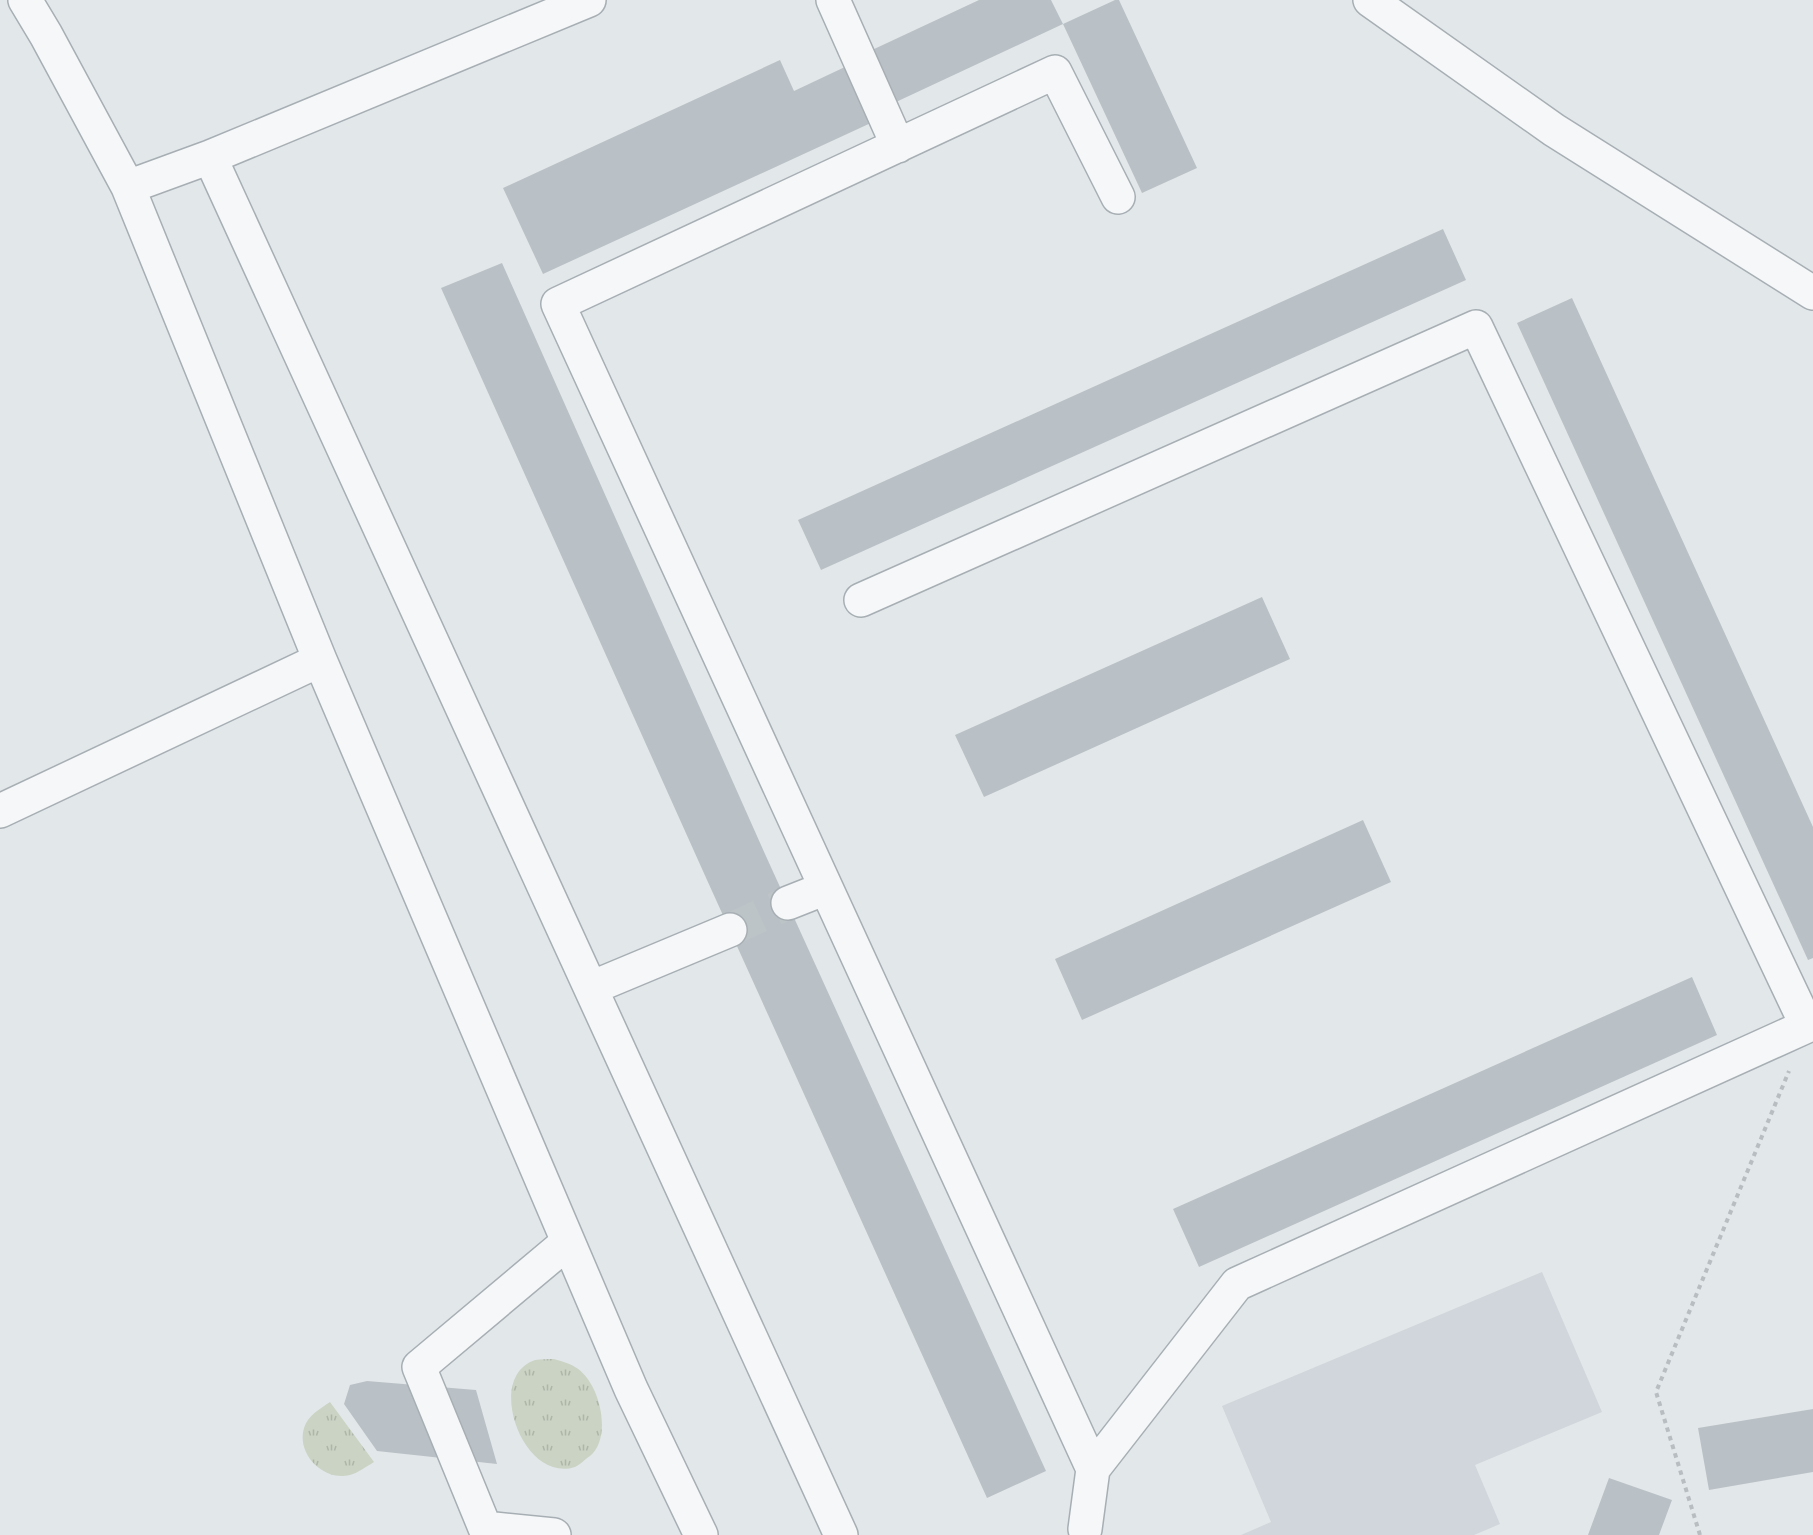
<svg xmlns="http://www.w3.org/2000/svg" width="1813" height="1535" font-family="Commissioner,sans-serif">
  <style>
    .built { fill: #d0d6db }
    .grass { fill: url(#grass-tufts) }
    .building { fill: #bac1c6 }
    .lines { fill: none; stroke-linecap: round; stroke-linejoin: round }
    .minor-tunnel { stroke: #bdc4c8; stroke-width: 33; stroke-dasharray: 33 16; stroke-linecap: butt }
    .minor-casing { stroke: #a7afb4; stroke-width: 36 }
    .path { stroke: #b8bdc1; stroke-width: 4; stroke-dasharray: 4.5 4.5; stroke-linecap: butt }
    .minor { stroke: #f5f7f8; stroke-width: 33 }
  </style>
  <defs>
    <pattern id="grass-tufts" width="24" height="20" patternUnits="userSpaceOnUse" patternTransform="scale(1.5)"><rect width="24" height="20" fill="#cbd3c4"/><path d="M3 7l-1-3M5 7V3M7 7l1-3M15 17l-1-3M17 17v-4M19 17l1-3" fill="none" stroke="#aeb6aa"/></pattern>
  </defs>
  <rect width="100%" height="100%" fill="#e2e7ea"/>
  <!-- built -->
  <path class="built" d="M1542,1272L1602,1412L1475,1465L1500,1524L1474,1535H1241L1271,1522L1222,1406Z"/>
  <!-- grass -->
  <path class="grass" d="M554,1359C560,1361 569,1363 575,1367C600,1381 613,1437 590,1456C585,1459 580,1465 575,1467C523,1484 484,1377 535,1360C541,1359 548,1359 554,1359Z
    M330,1402L374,1462C367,1466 358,1473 350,1475C324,1482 296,1454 304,1428C308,1415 320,1409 330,1402Z"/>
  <!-- building -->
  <path class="building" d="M979,0H1051L1063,24L896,102L872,50Z
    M1115,0H1119L1197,168L1142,193L1063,24Z
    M780,60L794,91L847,66L873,122L543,274L503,188Z
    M1443,229L1466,280L821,570L798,520Z
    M502,263L765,854L1046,1471L987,1498L707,880L441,288Z
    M1572,298L1813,827V958L1808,960L1517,323Z
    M1262,597L1290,659L984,797L955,735Z
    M1363,820L1391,882L1082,1020L1055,959Z
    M1692,977L1717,1035L1199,1267L1173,1209Z
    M367,1381L476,1390L497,1464L377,1451L344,1404L350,1385Z
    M1813,1409V1472L1709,1490L1698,1428Z
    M1609,1478L1672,1500L1659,1535H1588Z"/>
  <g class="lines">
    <!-- minor-tunnel -->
    <path class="minor-tunnel" d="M730,930L788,903"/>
    <defs>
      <path id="minor" d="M25,0L46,35L128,187L320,660L631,1389L701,1535
        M833,0L898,146
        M1370,0L1554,130L1813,293
        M210,157L841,1535
        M128,187L210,157L589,0
        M861,600L1476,327L1807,1026L1237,1284L1093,1469L1085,1529
        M0,811L320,660
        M788,903L826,888
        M591,988L730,930
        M1093,1469L558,304L1055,72L1118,197
        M554,1535L485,1528L419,1367L568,1242"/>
    </defs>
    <!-- minor casing -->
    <use href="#minor" class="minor-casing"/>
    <!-- path -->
    <path class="path" d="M1700,1535L1656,1392L1789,1071"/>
    <!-- minor -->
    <use href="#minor" class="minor"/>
  </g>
</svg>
